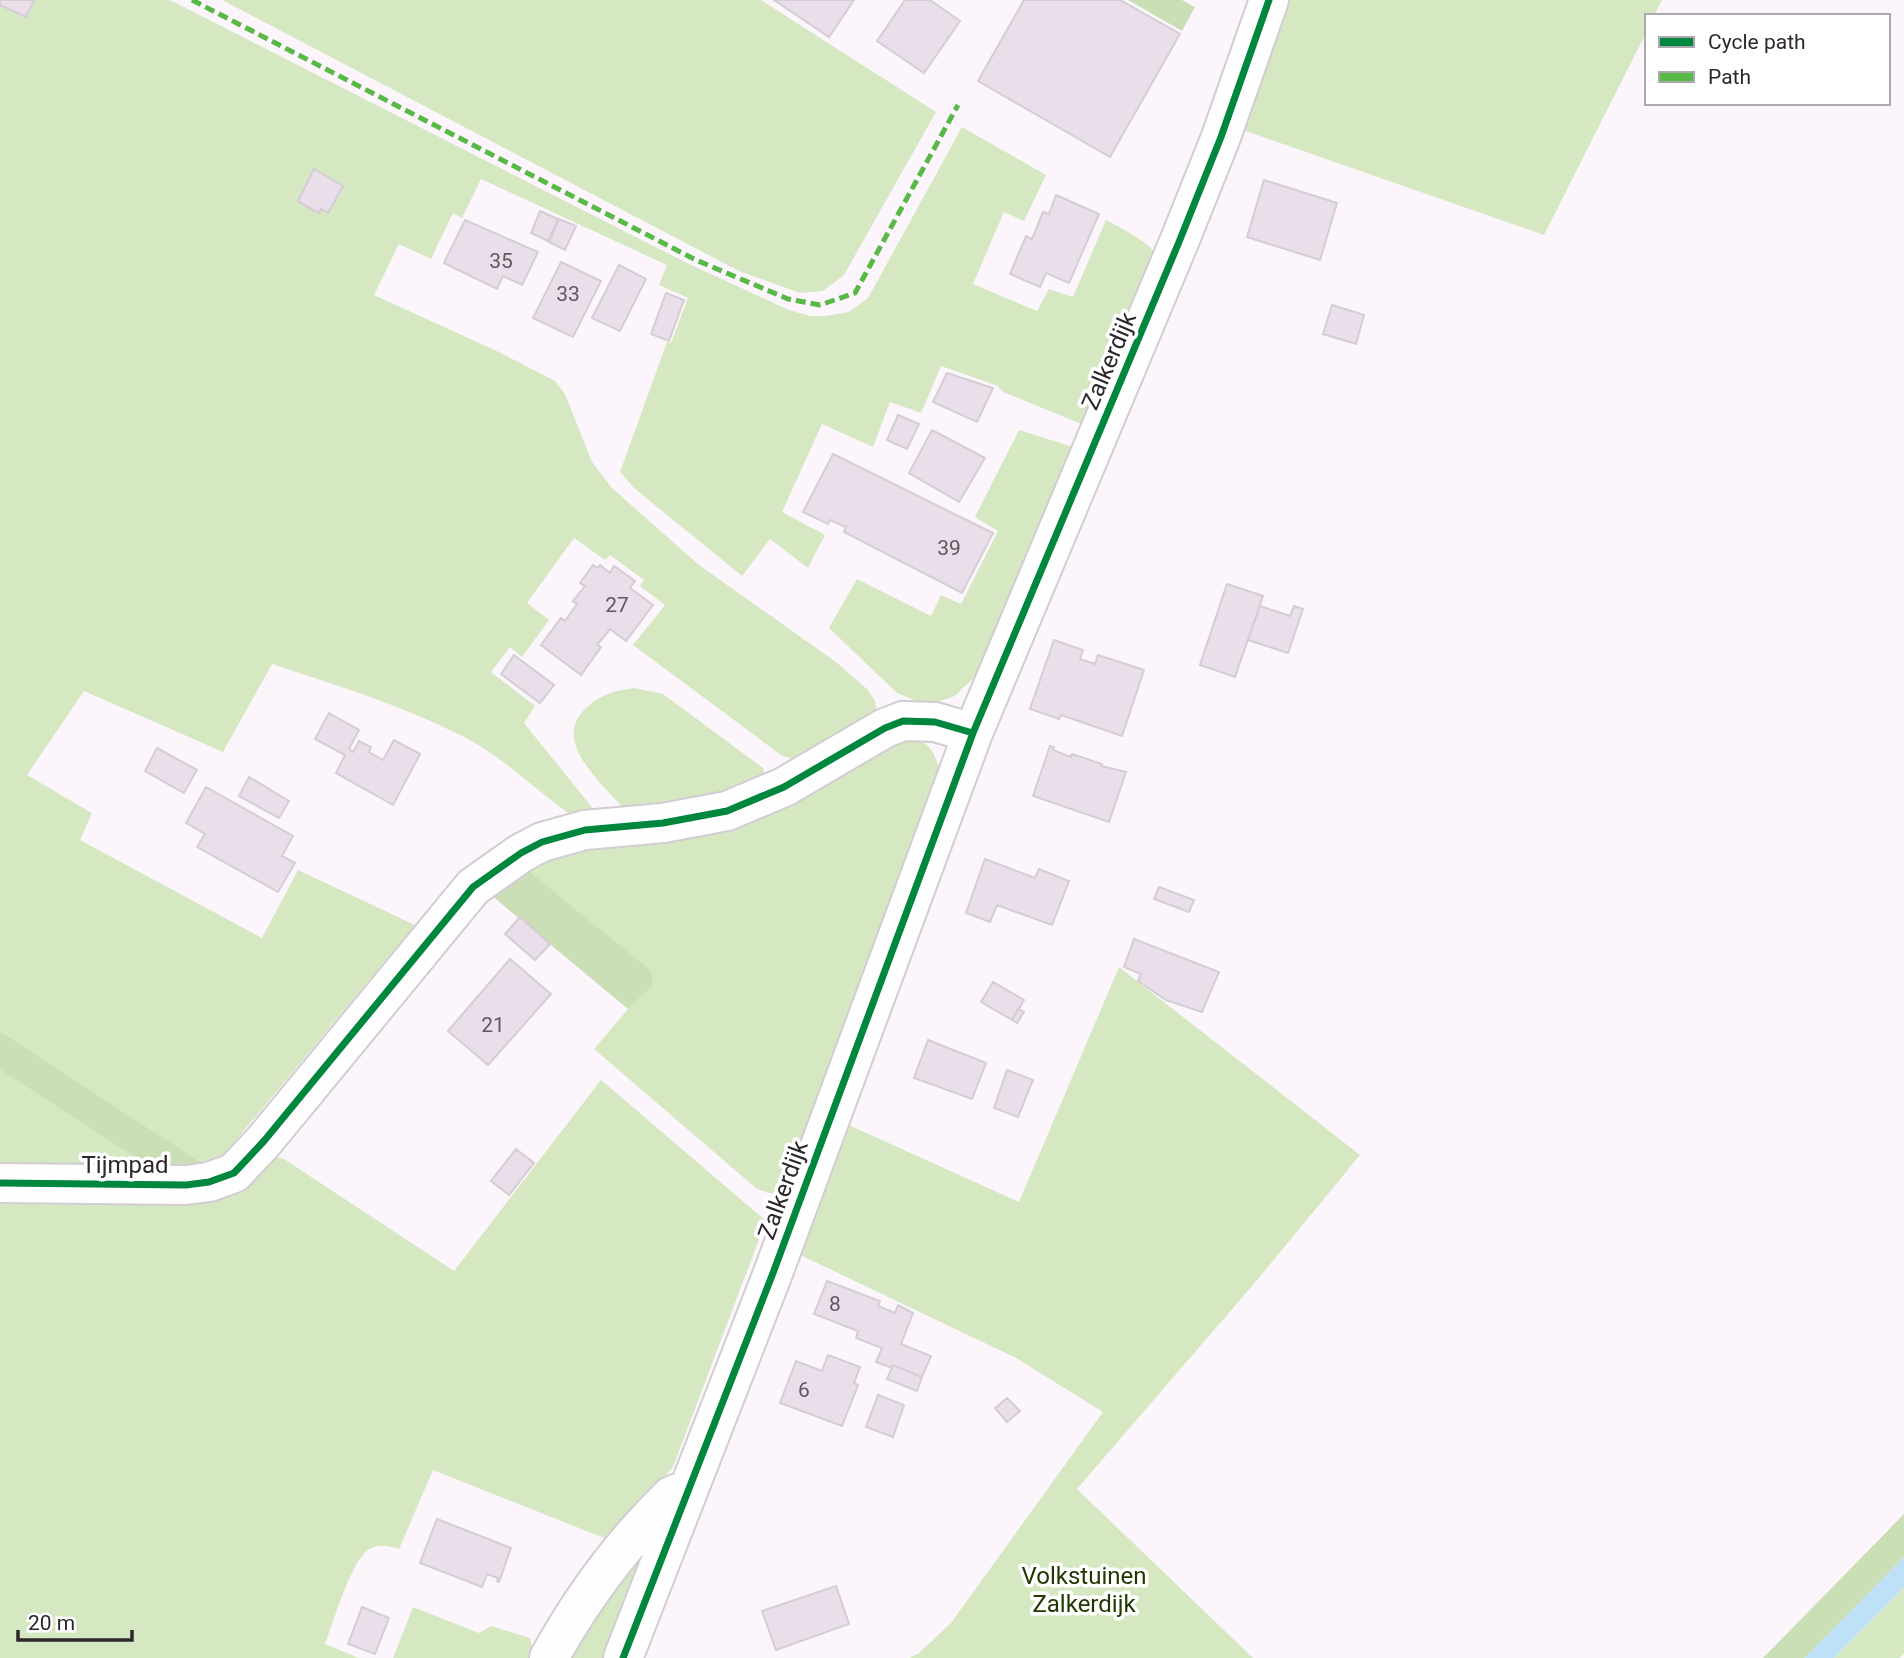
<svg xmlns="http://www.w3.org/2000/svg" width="1904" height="1658" font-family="Roboto,sans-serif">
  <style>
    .green { fill: #d5e8c2 }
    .forest { fill: #cbdfb6 }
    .water { fill: #bee1f8 }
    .building { fill: #ebdeeb; stroke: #d3ced3; stroke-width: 2 }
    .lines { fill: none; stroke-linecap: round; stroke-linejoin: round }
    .minor-casing { stroke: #d2cdd2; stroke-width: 42 }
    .minor { stroke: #fffeff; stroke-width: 38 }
    .quiet { stroke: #58b947; stroke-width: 5; stroke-dasharray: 10 5; stroke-linecap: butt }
    .cycleway-casing { stroke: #fff; stroke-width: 11 }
    .cycleway { stroke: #00873e; stroke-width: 7 }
    .labels { text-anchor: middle; stroke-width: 7; stroke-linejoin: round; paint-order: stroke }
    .number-label { font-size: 21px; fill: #5e575e }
    .street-label { font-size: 24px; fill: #2d272d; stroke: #fff }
    .park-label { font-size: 24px; fill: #203900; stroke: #fff }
  </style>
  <rect width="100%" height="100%" fill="#fcf6fc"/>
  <!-- green -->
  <path class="green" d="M0,0H170L687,263L789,310L810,316H826L849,312L868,298L962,127L1046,175L1024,221L1004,212L973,284L1037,311L1049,289L1073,297L1106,220C1124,230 1147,240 1158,257L1089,427L1003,392L998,386L941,366L921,413L890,402L873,447L822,424L782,512L825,535L808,568L770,539L742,576L634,488L620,472L667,342L671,343L688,298L659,285L667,265L481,179L462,218L453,213L431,259L399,244L374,295L501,353L555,381L565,394L592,462L612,488L699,565L836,662L868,690L875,701L877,711L870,724L802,763L781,755L633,645L665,605L640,586L644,580L610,555L605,560L574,538L527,603L549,620L522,657L510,647L491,672L535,706L524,723L595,811L577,819C538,793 505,758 464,737C403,706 337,685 272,664L223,752L84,691L27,775L92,813L80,840L262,938L298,870L415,925L217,1163L205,1165L0,1031Z
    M222,0H761L936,112L844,275L823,291L800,293L739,271Z
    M1283,0H1662L1654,16H1647V31L1544,235L1240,129Z
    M1019,430L1079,449L987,665L955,696L937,702L916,701L897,693L829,628L857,579L931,616L941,595L961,604L998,531L975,517Z
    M635,688L663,694L763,768L766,778L728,798L624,809C603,784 551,742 585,709C599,695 615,690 635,688Z
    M894,738C924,740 931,740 940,771L790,1187L776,1195L757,1189L594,1049L628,1009L652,985L525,868Z
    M1119,967L1360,1155L1258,1279L1077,1489L1253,1658H909L919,1653L951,1623L1103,1412L1016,1358L794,1252L842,1122L1019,1202Z
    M0,1070L151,1168L0,1167Z
    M601,1080L766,1221L673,1467L609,1540L433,1470L399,1549C388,1546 378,1543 368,1550C351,1561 333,1624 325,1644L359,1658H0V1197L274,1156L284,1159L454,1271Z
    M651,1528L609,1658H559Z
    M1904,1587V1653L1900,1658H1834Z
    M413,1607L479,1633L491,1626L530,1638L534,1654L533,1658H393Z"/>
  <!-- forest -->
  <path class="forest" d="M1128,0H1182L1195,7L1182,31Z
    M525,868L651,971L653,985L628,1009L491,895Z
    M0,1031L205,1165L151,1168L0,1070Z
    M1904,1514V1557L1805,1658H1763Z"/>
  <!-- water -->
  <path class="water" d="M1904,1557V1587L1834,1658H1805Z"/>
  <!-- building -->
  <path class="building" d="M0,0H34L26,17L0,5Z
    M774,0H854L829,37Z
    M905,0H930L960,21L924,73L877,41Z
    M1024,0H1120L1180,34L1110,157L978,81Z
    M314,169L343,186L328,213L321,209L319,213L298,201Z
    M1264,180L1337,203L1320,260L1247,237Z
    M1056,195L1099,214L1069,283L1046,273L1040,287L1010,274L1026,236L1032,239L1043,212L1049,214Z
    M540,211L558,219L548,241L531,233Z
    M559,219L576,226L565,250L549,242Z
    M465,220L538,252L522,285L503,276L497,289L444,263Z
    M561,262L601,281L573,337L533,318Z
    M619,265L646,279L620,331L592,318Z
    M666,293L684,300L669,341L651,334Z
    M1332,305L1364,315L1356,344L1323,334Z
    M947,373L993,388L977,422L933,402Z
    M898,415L919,424L907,449L887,440Z
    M932,430L985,458L959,502L909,473Z
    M833,454L993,533L962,593L844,532L846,527L830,520L828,524L803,512Z
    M593,565L598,568L600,565L610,573L614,566L635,581L630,588L653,605L626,641L610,629L597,645L601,647L581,675L541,645L561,618L565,621L577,604L573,601L585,586L580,583Z
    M1227,584L1263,596L1235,677L1200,665Z
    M1260,606L1290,616L1294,606L1303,609L1288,653L1248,640Z
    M1054,640L1083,650L1080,659L1095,664L1098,655L1144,670L1122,736L1061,715L1059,719L1030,709Z
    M514,655L554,685L540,703L501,674Z
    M329,713L359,730L349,749L353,752L359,741L371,747L369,752L383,760L394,740L420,754L393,805L336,773L345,755L315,739Z
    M1050,746L1054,747L1053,750L1071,757L1072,754L1102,764L1101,766L1126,772L1109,822L1033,796Z
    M157,748L197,770L184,793L145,771Z
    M249,777L289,801L279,818L239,796Z
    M206,787L293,836L282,856L295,863L278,892L197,847L205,834L186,823Z
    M985,859L1035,878L1039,869L1069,881L1052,925L997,905L990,922L966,913Z
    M1159,887L1194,900L1189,912L1154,899Z
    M520,917L550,944L535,960L505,934Z
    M1134,939L1219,972L1202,1012L1166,1000L1138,981L1141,974L1124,967Z
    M510,959L551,994L488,1065L448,1031Z
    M993,982L1024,1000L1012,1020L981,1002Z
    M1018,1009L1024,1012L1017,1023L1012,1020Z
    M928,1040L986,1063L972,1099L914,1078Z
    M1007,1070L1033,1080L1018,1117L994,1108Z
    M516,1149L534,1163L509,1195L491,1181Z
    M827,1281L880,1301L878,1306L895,1313L898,1305L913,1313L901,1344L931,1356L922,1377L893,1365L892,1368L876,1362L882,1348L856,1338L858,1331L814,1314Z
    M828,1355L860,1367L854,1383L858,1385L842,1426L780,1403L796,1361L822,1371Z
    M893,1365L922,1377L917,1391L887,1379Z
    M878,1395L904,1405L893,1437L866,1427Z
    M1007,1398L1020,1411L1007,1422L995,1408Z
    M437,1519L511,1548L499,1582L497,1581L498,1578L487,1574L482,1587L420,1563Z
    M836,1586L849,1624L776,1650L762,1611Z
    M362,1607L389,1618L375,1654L348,1644Z"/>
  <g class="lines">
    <defs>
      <path id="minor" d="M0,1183L186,1185L209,1182L234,1173L264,1141L473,887L521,853L542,842L585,830L663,823L727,811L784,787L885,728L903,721L935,722L973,733
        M549,1658C582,1598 623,1543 671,1496L678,1493H687
        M623,1658L773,1273L973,733L1179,242L1221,137L1269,0"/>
    </defs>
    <!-- minor casing -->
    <use href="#minor" class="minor-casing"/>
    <!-- minor -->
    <use href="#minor" class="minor"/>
    <!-- quiet -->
    <path class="quiet" d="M192,0L696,260L788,299L820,305L855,293L958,105"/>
    <defs>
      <path id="cycleway" d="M0,1183L186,1185L209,1182L234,1173L264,1141L473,887L521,853L542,842L585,830L663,823L727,811L784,787L885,728L903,721L935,722L973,733
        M623,1658L773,1273L973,733L1179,242L1221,137L1269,0"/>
    </defs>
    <!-- cycleway casing -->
    <use href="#cycleway" class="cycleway-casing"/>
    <!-- cycleway -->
    <use href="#cycleway" class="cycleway"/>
  </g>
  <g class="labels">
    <!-- number labels -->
    <g class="number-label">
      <text x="501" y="268">35</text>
      <text x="568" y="301">33</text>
      <text x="949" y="555">39</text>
      <text x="617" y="612">27</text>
      <text x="493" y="1032">21</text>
      <text x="835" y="1311">8</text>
      <text x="804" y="1397">6</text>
    </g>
    <!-- street labels -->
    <g class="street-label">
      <text transform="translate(1109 361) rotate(-67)" y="8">Zalkerdijk</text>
      <text x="125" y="1173">Tijmpad</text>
      <text transform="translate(783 1190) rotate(-70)" y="8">Zalkerdijk</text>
    </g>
    <!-- park labels -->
    <g class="park-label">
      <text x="1084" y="1584">Volkstuinen<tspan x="1084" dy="28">Zalkerdijk</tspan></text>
    </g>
  </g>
  <!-- legend -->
  <rect x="1645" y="14" width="245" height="91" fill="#ffffff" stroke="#aba9ab" stroke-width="2"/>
  <rect x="1659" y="37" width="35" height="10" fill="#00873e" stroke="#aba9ab" stroke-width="2"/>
  <text x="1708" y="49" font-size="21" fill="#2d272d">Cycle path</text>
  <rect x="1659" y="72" width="35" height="10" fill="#58b947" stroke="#aba9ab" stroke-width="2"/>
  <text x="1708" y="84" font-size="21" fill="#2d272d">Path</text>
  <!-- scale -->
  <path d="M18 1630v10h114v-10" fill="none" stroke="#2d272d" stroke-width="3.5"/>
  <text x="28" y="1630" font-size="21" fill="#2d272d" stroke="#ffffff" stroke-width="5" paint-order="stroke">20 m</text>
</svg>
